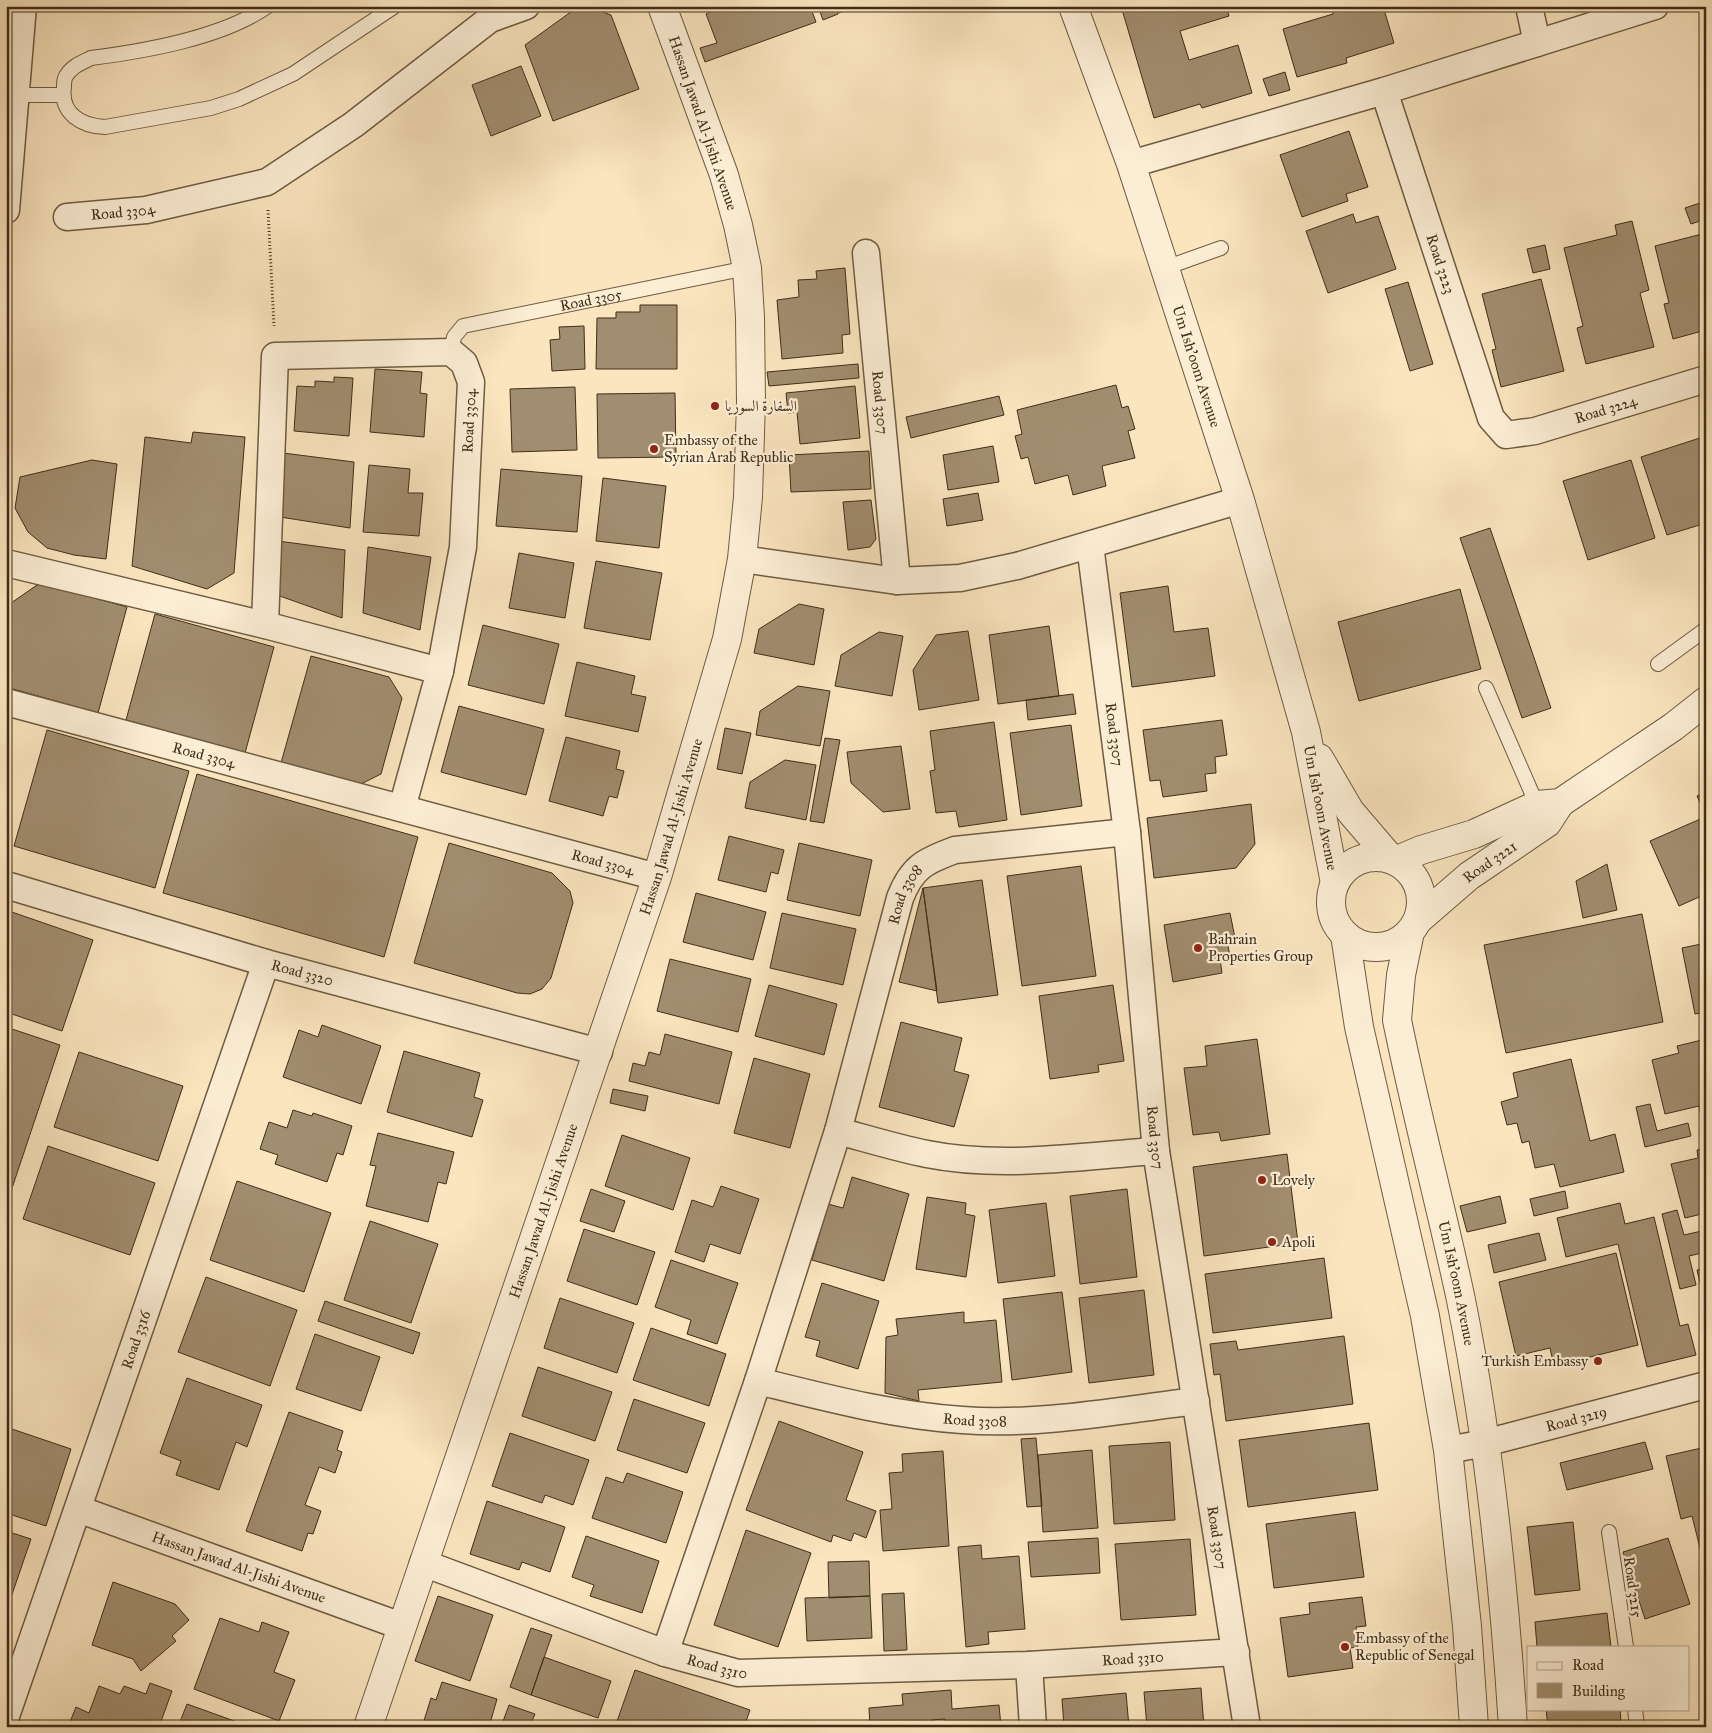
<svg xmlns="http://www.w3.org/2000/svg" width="1712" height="1733" font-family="'IM FELL Great Primer',Amiri,serif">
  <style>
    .building { fill: #a18d6f; stroke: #402e18 }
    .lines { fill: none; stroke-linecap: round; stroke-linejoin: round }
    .service-casing { stroke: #6e5c42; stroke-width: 16 }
    .minor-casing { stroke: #6e5c42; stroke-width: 29 }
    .tertiary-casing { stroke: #6e5c42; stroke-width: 30 }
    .path { stroke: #402e18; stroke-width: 3; stroke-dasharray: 1 2.5; stroke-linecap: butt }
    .service { stroke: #fceed5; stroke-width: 14 }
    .minor { stroke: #fceed5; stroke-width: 26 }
    .tertiary { stroke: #fceed5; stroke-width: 28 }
    .poi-dot { fill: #8f2418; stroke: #fceed5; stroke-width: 2 }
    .labels { text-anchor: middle; stroke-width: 4.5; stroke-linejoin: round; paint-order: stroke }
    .street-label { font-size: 15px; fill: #402e18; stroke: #fceed5 }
    .poi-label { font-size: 15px; fill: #402e18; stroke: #fceed5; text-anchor: start }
  </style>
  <rect width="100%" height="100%" fill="#fae5bf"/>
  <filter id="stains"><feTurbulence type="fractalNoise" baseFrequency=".004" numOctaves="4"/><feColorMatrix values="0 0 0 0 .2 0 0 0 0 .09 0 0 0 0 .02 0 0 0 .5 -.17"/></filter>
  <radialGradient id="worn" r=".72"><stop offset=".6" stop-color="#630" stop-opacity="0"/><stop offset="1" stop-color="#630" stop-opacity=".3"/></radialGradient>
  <!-- building -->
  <path class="building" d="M579,6H587L611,15L639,89L553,121L525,45Z
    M722,6H810L816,22L705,62L700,48L717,43L706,14Z
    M818,6H836L838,14L823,20Z
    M837,6H857L839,13Z
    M1121,6H1226L1229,16L1180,31L1189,60L1238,45L1252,93L1202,108L1200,104L1154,118Z
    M1331,6H1383L1394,43L1346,58L1347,63L1297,77L1283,29L1333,14Z
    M521,66L541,116L491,136L472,85Z
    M1285,72L1290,90L1269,96L1263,79Z
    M1349,131L1368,187L1346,194L1348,201L1302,217L1280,155Z
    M1706,201V219L1691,224L1685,208Z
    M1353,214L1356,223L1378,216L1396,269L1328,293L1306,231Z
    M1632,221L1649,290L1640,293L1654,347L1586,364L1577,328L1583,326L1564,248L1617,235L1615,225Z
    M1706,233V330L1673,339L1664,304L1669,303L1655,246Z
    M1545,245L1550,269L1533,273L1527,249Z
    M845,268L850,334L842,335L843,353L782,359L777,300L799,297L798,280L817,279L816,271Z
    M1541,279L1564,371L1501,387L1492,350L1496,349L1482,294Z
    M1408,282L1433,364L1410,371L1385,289Z
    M640,305H677V369H596L597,318H616V312H640Z
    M584,326L585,369L552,371L550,340L560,339L559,327Z
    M858,364L859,378L769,386L767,372Z
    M375,369L422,372L420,393L427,394L424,437L370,432Z
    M334,377L353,378L349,436L294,431L297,386L315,387V381L334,382Z
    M1116,385L1122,408L1128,406L1135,429L1128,431L1135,458L1102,466L1106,486L1073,495L1068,475L1035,484L1028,457L1021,459L1015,436L1022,434L1017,410Z
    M855,386L860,438L800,444L797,412L788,413L786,393Z
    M575,387L577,450L512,452L510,389Z
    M675,393L676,457L598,458L597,394Z
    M999,396L1004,415L911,438L906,417Z
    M193,432L245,437L234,573L207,589L132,566L145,437L191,443Z
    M1706,436V523L1667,535L1641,457Z
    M993,446L999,482L948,490L943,455Z
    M869,451L871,489L791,492L789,455Z
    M283,453L354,462L350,528L280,517Z
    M92,460L117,464L106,559L74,555L47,548L28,532L15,508L20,477Z
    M1631,460L1655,538L1588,560L1563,481Z
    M369,465L410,469L408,493H423L419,536L363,532Z
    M501,469L582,476L577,532L496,526Z
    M603,478L666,486L659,548L596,541Z
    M978,493L983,520L947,526L943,499Z
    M871,500L876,539L870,547L848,550L843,502Z
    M1490,528L1551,708L1522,718L1460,538Z
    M278,541L345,550L342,618L274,594Z
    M368,547L431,557L420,630L363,613Z
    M519,553L574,563L565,618L509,608Z
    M596,561L662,573L650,640L584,628Z
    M40,583L127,607L98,713L6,687V640L11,603Z
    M1168,586L1174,632L1208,628L1215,676L1132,687L1120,593Z
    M1460,589L1481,669L1359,701L1338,622Z
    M799,604L824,609L814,665L754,653L759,629Z
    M155,614L274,647L245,753L126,720Z
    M483,625L559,644L544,704L468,685Z
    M1049,626L1059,696L998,704L989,635Z
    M968,631L979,700L919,710L913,670L936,635Z
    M879,632L903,636L892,696L835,686L841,655Z
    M311,656L389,677L402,698L381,774L359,785L281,763Z
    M577,662L635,676L631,694L646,697L638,732L565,716Z
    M798,686L830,691L820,746L756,735L760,711Z
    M1073,694L1076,714L1028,720L1026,700Z
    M459,706L544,729L526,795L441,772Z
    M1222,720L1227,755L1215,757L1216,773L1205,774L1207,791L1163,797L1160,780L1150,781L1143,730Z
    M994,722L1007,820L959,827L956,811L936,813L930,771L935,770L930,731Z
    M1071,725L1082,806L1021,815L1010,733Z
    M725,728L751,733L742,774L717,769Z
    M47,730L189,771L155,888L14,846Z
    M566,737L620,751L616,769L624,771L617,798L609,796L603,816L549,801Z
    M825,738L840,740L824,823L810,821Z
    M901,746L910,809L883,812L851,783L847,752Z
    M785,760L816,765L806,820L745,808L750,782Z
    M197,774L418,837L384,957L163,893Z
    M1706,792V815L1697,796Z
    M1251,804L1255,844L1236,868L1154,878L1147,818Z
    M1705,817L1706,894L1679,906L1650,841Z
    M729,836L784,850L778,874L771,872L766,892L718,880Z
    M449,843L552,873L570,891L573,903L551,978L542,989L530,994L517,993L414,963Z
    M799,843L872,860L860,916L787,900Z
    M1607,864L1617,910L1583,918L1576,881Z
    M1081,866L1096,976L1022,986L1007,876Z
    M982,880L998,995L938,1003L923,888Z
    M923,888L937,991L899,982Z
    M696,893L766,912L753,960L683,942Z
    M6,910L93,940L62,1031L6,1012Z
    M782,913L856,929L843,985L770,968Z
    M1230,913L1235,938L1227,940L1230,957L1220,959L1222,973L1173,982L1164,925Z
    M1642,914L1663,1022L1506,1053L1484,945Z
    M1706,943V1012L1695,1014L1682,948Z
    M670,959L751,979L738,1032L657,1011Z
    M769,985L837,1004L824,1055L755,1036Z
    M1113,985L1124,1061L1098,1065L1099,1072L1050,1079L1039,996Z
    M901,1022L962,1038L954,1071L969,1075L954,1127L879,1107Z
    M322,1025L381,1046L361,1104L283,1077L299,1030L318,1037Z
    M6,1027L60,1045L6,1206Z
    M665,1034L732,1052L719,1104L629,1081L633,1063L645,1066L649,1052L660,1055Z
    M1257,1039L1270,1134L1221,1141L1219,1132L1193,1135L1184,1068L1207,1066L1205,1046Z
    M1706,1039V1115L1701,1116L1699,1106L1665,1114L1652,1060L1679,1053L1677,1046Z
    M404,1051L480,1073L474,1097L483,1100L472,1137L387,1112Z
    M79,1052L183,1086L158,1161L54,1127Z
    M754,1058L810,1074L790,1148L734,1133Z
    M1571,1059L1590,1141L1615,1134L1624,1172L1560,1187L1554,1164L1535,1168L1529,1141L1522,1143L1517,1123L1507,1125L1501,1102L1518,1097L1513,1073Z
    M613,1089L648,1096L645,1111L610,1103Z
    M1650,1104L1657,1131L1688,1123L1691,1136L1645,1147L1636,1107Z
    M293,1110L312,1116L313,1113L352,1126L343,1155L337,1153L327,1182L275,1164L278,1155L260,1149L269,1122L287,1128Z
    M378,1133L454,1152L446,1184L438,1182L428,1222L366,1206L376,1166L370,1165Z
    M622,1135L690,1158L673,1210L605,1186Z
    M48,1146L155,1183L130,1255L23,1219Z
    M1706,1148V1213L1685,1218L1671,1164L1698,1158L1697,1150Z
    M1287,1154L1298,1243L1204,1256L1193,1167Z
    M852,1177L909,1194L884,1281L812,1260L828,1204L843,1208Z
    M237,1181L331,1213L304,1292L210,1260Z
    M721,1186L759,1199L740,1254L710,1244L704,1262L675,1252L692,1200L713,1207Z
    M591,1189L625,1201L614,1232L580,1221Z
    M1127,1189L1137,1277L1080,1284L1070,1196Z
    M1565,1191L1568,1208L1534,1216L1530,1199Z
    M1500,1196L1506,1223L1467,1232L1460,1206Z
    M927,1197L966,1203L965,1214L975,1216L966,1277L916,1269Z
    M1046,1203L1055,1276L998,1283L989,1210Z
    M1620,1203L1625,1224L1654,1217L1680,1326L1688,1324L1696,1355L1647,1367L1618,1244L1566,1257L1557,1218Z
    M1677,1210L1684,1235L1706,1230V1252L1689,1256L1696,1285L1680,1289L1662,1214Z
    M370,1221L438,1244L411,1323L344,1300Z
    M584,1229L655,1252L637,1305L567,1281Z
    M1539,1233L1546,1260L1494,1273L1488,1245Z
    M1616,1253L1638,1345L1554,1366L1550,1348L1516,1356L1499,1282Z
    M1324,1258L1332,1318L1213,1333L1205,1274Z
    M671,1260L738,1283L717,1344L687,1334L691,1320L655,1307Z
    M1706,1268V1308L1697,1270Z
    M206,1277L297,1310L270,1386L178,1352Z
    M822,1283L879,1301L858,1369L816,1356L820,1341L805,1337Z
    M1144,1290L1154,1375L1089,1383L1079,1298Z
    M1062,1292L1072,1372L1012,1380L1003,1299Z
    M560,1298L634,1323L617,1373L544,1348Z
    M325,1301L420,1333L413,1354L318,1321Z
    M964,1312V1323L996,1320L1002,1382L918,1390L919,1401L885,1393L886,1337L898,1335L896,1319Z
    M651,1328L726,1354L709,1406L633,1380Z
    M315,1334L380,1357L361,1411L296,1389Z
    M1344,1336L1353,1404L1226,1421L1220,1374L1214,1375L1210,1344L1236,1341L1238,1350Z
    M538,1367L612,1392L595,1441L522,1416Z
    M187,1378L262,1405L247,1447L236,1442L219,1490L176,1475L181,1461L160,1453Z
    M634,1399L705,1423L687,1473L617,1450Z
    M289,1412L343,1431L337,1450L342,1452L335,1473L319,1467L305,1505L321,1511L313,1534L308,1533L302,1551L246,1531Z
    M779,1421L863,1452L846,1500L876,1511L866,1538L854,1533L851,1541L833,1535L831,1542L746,1510Z
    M1369,1423L1378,1490L1248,1507L1239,1440Z
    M6,1427L71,1449L46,1526L6,1513Z
    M510,1433L589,1460L573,1505L545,1495L542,1503L492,1486Z
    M1036,1438L1042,1506L1027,1507L1021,1439Z
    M1170,1442L1175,1520L1114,1524L1109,1446Z
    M1645,1442L1653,1469L1567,1490L1560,1463Z
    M1706,1447V1572L1692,1516L1681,1519L1666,1456Z
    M1092,1450L1098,1528L1043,1532L1038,1455Z
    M943,1451L949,1546L883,1551L880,1510L892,1509L889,1473L903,1472L902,1454Z
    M627,1473L683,1492L666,1543L592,1518L606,1477L623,1483Z
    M487,1501L565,1527L550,1572L522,1562L519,1570L470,1554Z
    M1355,1512L1364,1577L1274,1588L1266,1524Z
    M1573,1522L1580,1590L1535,1595L1527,1527Z
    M746,1530L811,1553L778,1647L714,1625Z
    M6,1531L31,1539L6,1612Z
    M586,1536L659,1561L642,1613L590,1596L594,1585L572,1577Z
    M1098,1538L1100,1573L1031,1577L1028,1542Z
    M1668,1538L1690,1604L1645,1619L1623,1552Z
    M1190,1539L1196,1615L1121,1620L1115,1544Z
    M981,1545L982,1559L1019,1556L1025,1629L988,1632L989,1644L966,1647L958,1547Z
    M869,1561L870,1596L829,1598L828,1562Z
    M113,1582L175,1604L189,1620L172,1636L176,1641L141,1671L133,1659L92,1645Z
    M904,1593L907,1650L884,1651L882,1594Z
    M438,1596L493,1615L470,1681L415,1661Z
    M870,1596L872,1638L807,1641L805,1598Z
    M1362,1597L1366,1626L1356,1627L1358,1647L1350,1648L1353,1668L1288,1677L1280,1618L1310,1614L1309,1603Z
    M1607,1613L1611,1647H1537L1535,1622Z
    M220,1618L259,1632L262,1622L289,1632L274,1672L295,1680L279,1721L194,1689Z
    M531,1628L552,1635L531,1695L510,1687Z
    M544,1657L611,1681L598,1718L531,1695Z
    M635,1670L750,1710L745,1724L751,1727H615Z
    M442,1682L497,1699L489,1727H422L431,1698L436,1700Z
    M150,1683L172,1691L159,1727H68L76,1707L89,1713L99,1686L120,1694L124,1686L146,1694Z
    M1201,1688L1204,1727H1147L1144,1692Z
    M951,1690L952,1709L999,1705L1001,1727H946L945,1719L932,1720V1727H870L869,1708L903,1705L902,1694Z
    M1126,1693L1129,1727H1064L1062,1699Z
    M187,1704L251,1727H178Z
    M509,1705L535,1714L532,1721L550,1727H501Z
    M1546,1709H1620L1621,1722L1583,1727H1548Z"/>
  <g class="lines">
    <defs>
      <g id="service">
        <path d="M268,6C222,38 146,51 91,58C81,63 72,66 66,76C64,79 64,84 64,87C60,114 82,126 105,127L211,108L239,99L293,74L395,6"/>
        <path d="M17,95H63"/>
        <path d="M1165,268L1221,248"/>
        <path id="s1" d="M451,352L454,337L463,326L747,268"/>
        <path d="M1658,664L1706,629"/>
        <path d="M1486,688L1537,805"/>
        <path d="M1609,1532L1626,1647"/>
        <path d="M1635,1709L1637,1727"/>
      </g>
      <g id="minor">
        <path d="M1529,6L1537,43"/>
        <path id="s2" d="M1384,91L1491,418L1506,435L1535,431L1706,379"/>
        <path d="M1131,164L1384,91L1655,6"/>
        <path d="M6,210L23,6"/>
        <path id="s3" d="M67,217L146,210L267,182L353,125L490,19L526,6"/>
        <path id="s4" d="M866,253L897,581"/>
        <path id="s5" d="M1090,545L1127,832L1156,1151L1247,1727"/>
        <path d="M742,559L897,581L960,578L1017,566L1240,500"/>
        <path d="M6,563L265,625L440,671"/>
        <path d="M265,625L275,356L451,352L464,363L471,382L463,547L440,671L402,808"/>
        <path id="s6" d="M6,702L657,877"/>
        <path id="s7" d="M6,885L266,963L599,1052"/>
        <path d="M838,1131C868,1139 897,1148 927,1154C1002,1169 1081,1156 1156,1151"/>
        <path id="s8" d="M758,1381C827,1398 891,1415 962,1420C1038,1426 1120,1410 1196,1401"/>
        <path id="s9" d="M1448,1450L1485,1443L1706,1385"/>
        <path id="s10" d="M78,1509L401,1626"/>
        <path id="s11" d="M423,1563L665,1653L738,1673L1029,1665L1236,1652"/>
        <path id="s12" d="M665,1653L758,1381L838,1131L900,898C912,867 925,861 955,850L1127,832"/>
        <path d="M1029,1665L1033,1727"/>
        <path id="s13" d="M6,1716L266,963"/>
      </g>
      <g id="tertiary">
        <path id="s14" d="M1073,6L1131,164L1240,500L1306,732L1335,883"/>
        <path d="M1319,758L1350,811L1391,859"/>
        <circle cx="1376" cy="902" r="45"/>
        <path d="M1395,861L1421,850L1474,834L1537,805L1560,803L1673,727L1706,701"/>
        <path id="s15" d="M1417,921L1469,876L1547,823L1560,803"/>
        <path id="s16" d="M1410,932L1401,975L1397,1020C1416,1114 1441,1206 1461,1300C1489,1440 1504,1584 1513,1727"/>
        <path d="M1345,935L1359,1027L1425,1316L1448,1450L1467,1626L1474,1727"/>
        <path id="s17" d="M368,1727L657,877L727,639L742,559L748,497L751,402L750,317L747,268L738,225L724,175L662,6"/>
      </g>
    </defs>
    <!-- service casing -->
    <use href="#service" class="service-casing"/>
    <!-- minor casing -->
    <use href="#minor" class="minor-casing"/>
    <!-- tertiary casing -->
    <use href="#tertiary" class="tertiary-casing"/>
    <!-- path -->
    <path class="path" d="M268,210L274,326"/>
    <!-- service -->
    <use href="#service" class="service"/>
    <!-- minor -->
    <use href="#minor" class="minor"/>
    <!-- tertiary -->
    <use href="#tertiary" class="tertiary"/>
  </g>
  <!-- markers -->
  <g class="poi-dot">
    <circle cx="715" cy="406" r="5"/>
    <circle cx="654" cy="449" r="5"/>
    <circle cx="1198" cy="948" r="5"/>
    <circle cx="1262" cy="1180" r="5"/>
    <circle cx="1272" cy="1242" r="5"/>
    <circle cx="1598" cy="1361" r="5"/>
    <circle cx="1345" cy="1647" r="5"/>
  </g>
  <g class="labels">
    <!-- street labels -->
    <g class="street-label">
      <text transform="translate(703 123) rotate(71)" y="5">Hassan Jawad Al-Jishi Avenue</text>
      <text dy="5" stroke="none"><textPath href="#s3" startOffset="56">Road 3304</textPath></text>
      <text dy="5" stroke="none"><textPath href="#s2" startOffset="182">Road 3223</textPath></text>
      <text dy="5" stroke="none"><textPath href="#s1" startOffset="160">Road 3305</textPath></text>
      <text dy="5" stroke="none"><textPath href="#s14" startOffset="381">Um Ish'oom Avenue</textPath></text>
      <text dy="5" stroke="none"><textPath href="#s4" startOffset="150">Road 3307</textPath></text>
      <text dy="5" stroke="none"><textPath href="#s2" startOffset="470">Road 3224</textPath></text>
      <text transform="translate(469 421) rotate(-87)" y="5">Road 3304</text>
      <text dy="5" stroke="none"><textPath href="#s5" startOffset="191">Road 3307</textPath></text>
      <text dy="5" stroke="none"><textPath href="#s6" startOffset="205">Road 3304</textPath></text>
      <text dy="5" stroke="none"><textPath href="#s14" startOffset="840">Um Ish'oom Avenue</textPath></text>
      <text dy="5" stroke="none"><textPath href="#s17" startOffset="950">Hassan Jawad Al-Jishi Avenue</textPath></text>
      <text dy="5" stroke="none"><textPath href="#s6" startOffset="618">Road 3304</textPath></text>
      <text dy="5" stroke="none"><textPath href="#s15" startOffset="94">Road 3221</textPath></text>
      <text dy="5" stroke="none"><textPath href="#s12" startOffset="796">Road 3308</textPath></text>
      <text dy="5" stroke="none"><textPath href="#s7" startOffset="309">Road 3320</textPath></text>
      <text dy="5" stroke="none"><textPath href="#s5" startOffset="596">Road 3307</textPath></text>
      <text dy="5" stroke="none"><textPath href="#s17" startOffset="545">Hassan Jawad Al-Jishi Avenue</textPath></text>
      <text dy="5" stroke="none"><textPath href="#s16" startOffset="359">Um Ish'oom Avenue</textPath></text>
      <text dy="5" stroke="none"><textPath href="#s13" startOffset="398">Road 3316</textPath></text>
      <text dy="5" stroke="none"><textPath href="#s8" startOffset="221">Road 3308</textPath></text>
      <text dy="5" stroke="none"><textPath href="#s9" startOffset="132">Road 3219</textPath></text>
      <text dy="5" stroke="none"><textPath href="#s5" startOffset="1001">Road 3307</textPath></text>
      <text dy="5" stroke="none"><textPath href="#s10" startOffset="171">Hassan Jawad Al-Jishi Avenue</textPath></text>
      <text transform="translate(1633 1587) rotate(82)" y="5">Road 3215</text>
      <text dy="5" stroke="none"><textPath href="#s11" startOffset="729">Road 3310</textPath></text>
      <text dy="5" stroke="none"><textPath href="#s11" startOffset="312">Road 3310</textPath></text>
    </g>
    <!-- poi labels -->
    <g class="poi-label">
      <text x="725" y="411">السفارة السوريا</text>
      <text x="664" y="445">Embassy of the<tspan x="664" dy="17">Syrian Arab Republic</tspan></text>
      <text x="1208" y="944">Bahrain<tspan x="1208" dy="17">Properties Group</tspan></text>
      <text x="1272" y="1185">Lovely</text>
      <text x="1282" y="1247">Apoli</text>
      <text x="1588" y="1366" text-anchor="end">Turkish Embassy</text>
      <text x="1355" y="1643">Embassy of the<tspan x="1355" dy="17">Republic of Senegal</tspan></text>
    </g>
  </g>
  <!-- margin -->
  <rect width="1712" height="1733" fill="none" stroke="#fae5bf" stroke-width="25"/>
  <rect x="8" y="8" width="1697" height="1718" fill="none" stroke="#402e18" stroke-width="2.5"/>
  <rect x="12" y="12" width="1687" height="1708" fill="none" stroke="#402e18"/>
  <!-- legend -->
  <rect x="1527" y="1646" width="162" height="65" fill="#fceed5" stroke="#b1a189"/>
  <rect x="1537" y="1662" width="25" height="8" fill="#fceed5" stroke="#b1a189"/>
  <text x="1572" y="1670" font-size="15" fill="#402e18">Road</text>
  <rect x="1537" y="1683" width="25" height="15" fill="#a18d6f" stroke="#b1a189"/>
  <text x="1572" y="1696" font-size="15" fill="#402e18">Building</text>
  <rect width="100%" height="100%" filter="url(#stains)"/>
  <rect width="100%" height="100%" fill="url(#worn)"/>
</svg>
